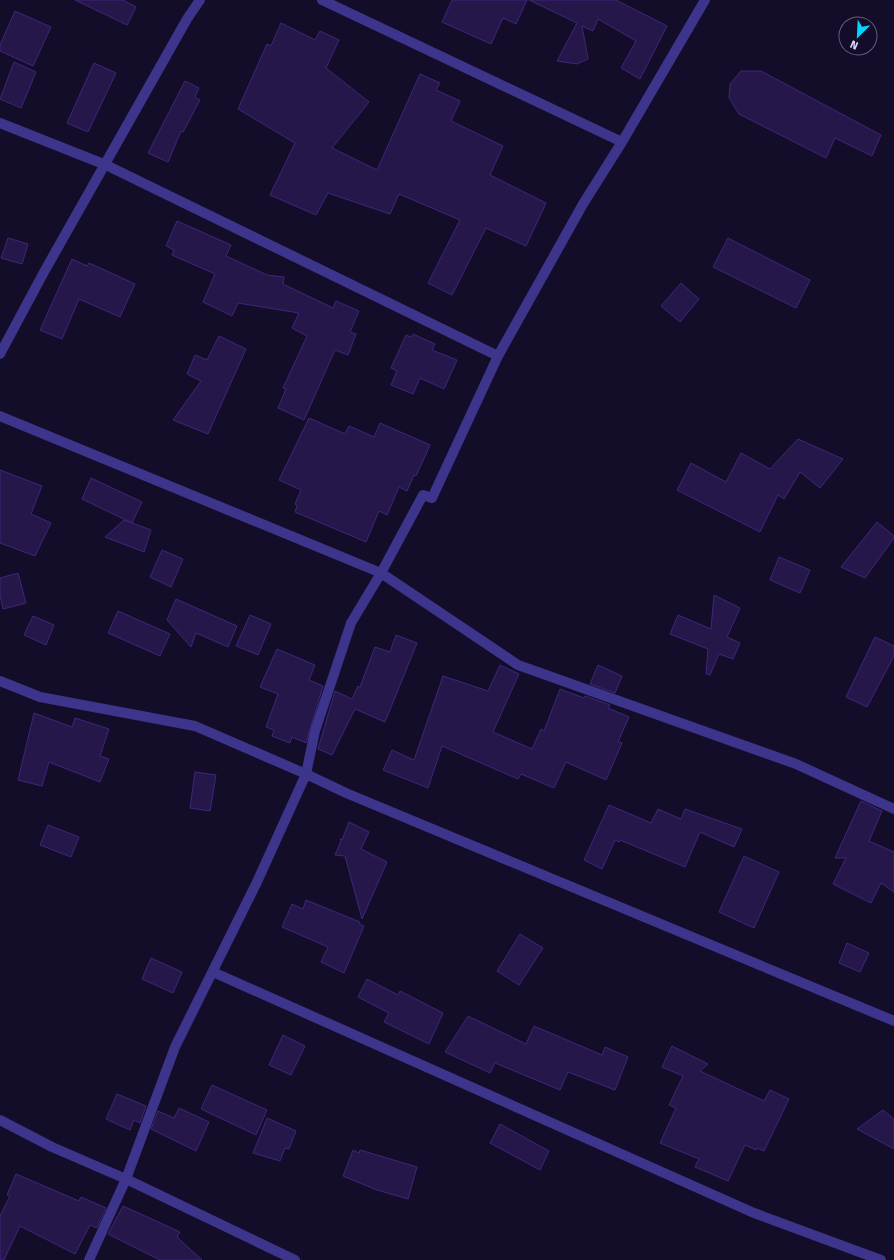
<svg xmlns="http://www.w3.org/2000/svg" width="894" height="1260" font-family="'Fira Sans',sans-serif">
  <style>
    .building { fill: #26174b; stroke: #3d277a }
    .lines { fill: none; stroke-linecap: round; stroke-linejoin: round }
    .street { stroke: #3d348c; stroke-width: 10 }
  </style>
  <rect width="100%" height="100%" fill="#140d29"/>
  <!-- building -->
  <path class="building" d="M75,0H123L136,7L127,25Z
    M452,0H527L516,24L503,18L491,44L442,22Z
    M529,0H616L667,26L640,79L621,68L636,41L598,19L593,31L582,26L588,59L577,64L557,61L577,23Z
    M15,11L51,27L33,66L0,51V45Z
    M281,23L315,40L320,31L339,40L326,68L369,102L332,148L377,170L420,74L440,83L436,90L460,101L451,121L503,146L490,175L546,203L526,246L486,228L452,295L428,283L460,220L399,194L390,214L328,193L316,215L270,195L295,143L238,109L267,44L271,46Z
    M14,62L36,72L21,108L0,99Z
    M94,63L116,73L88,132L67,123Z
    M741,71H761L881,135L872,156L835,138L826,158L739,114L729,98L730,84Z
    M185,81L199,88L195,97L200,100L183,132L181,131L168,162L148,153Z
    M177,221L231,245L226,256L267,275L284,277L283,284L333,308L336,301L359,311L350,332L356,334L348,355L335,350L304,420L278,408L286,389L283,388L307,336L292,328L299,313L238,303L232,316L203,302L215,274L172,255L174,250L166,246Z
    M8,238L28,244L22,264L1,258Z
    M728,238L810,280L796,308L713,267Z
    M72,259L87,266L89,263L135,284L120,317L79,299L62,339L40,330Z
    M681,283L699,299L680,322L661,306Z
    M413,334L435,344L432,350L457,360L444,389L420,378L413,394L391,385L397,371L391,368L406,335L411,337Z
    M219,336L246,349L208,434L173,420L201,381L187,374L195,355L207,360Z
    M309,418L345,434L349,426L374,437L380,423L430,445L416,476L414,475L407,491L399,487L387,515L379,511L366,542L295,512L297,506L295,504L301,490L279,480Z
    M798,439L843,459L820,488L800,472L784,499L778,495L760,532L677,490L691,463L726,482L741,453L770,469Z
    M0,470L42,486L31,514L51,523L35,556L0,543Z
    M91,478L142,502L132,523L82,499Z
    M124,520L151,530L144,552L105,537Z
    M877,522L894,536V538L865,578L841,567Z
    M162,550L183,559L171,587L150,577Z
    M779,557L810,570L800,593L770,580Z
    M18,573L26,603L3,609L0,595V578Z
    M714,595L740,608L727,637L740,643L733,659L719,654L710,675L706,674L708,649L670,634L678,615L711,629Z
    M176,599L237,626L228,647L196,633L191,647L167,620Z
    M118,611L170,634L160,656L108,633Z
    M250,615L271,624L258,655L236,646Z
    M33,616L54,625L46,645L24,635Z
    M396,635L417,643L385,722L355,709L332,755L318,749L335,691L352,699L358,686L360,687L375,647L390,652Z
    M875,637L894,646V656L867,707L846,697Z
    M277,649L315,665L309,680L323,686L306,743L292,737L290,743L272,736L274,730L266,727L278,694L260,687Z
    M500,665L519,674L493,732L532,749L541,729L544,731L560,689L584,698L585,696L610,705L608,708L629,717L618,742L622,743L606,780L566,762L554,788L521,774L518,779L442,746L428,788L383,770L392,750L414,760L443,676L488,691Z
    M598,665L622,676L615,693L590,684Z
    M34,713L72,727L75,718L109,729L100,756L109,759L100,782L49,762L42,786L18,780Z
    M195,772L216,775L210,811L190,808Z
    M861,801L882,811L869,841L894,852V892L881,883L871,903L833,884L846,858H835Z
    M609,805L651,823L658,809L681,819L685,809L742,829L734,847L700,832L685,867L620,840L619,842L615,840L602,869L584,860Z
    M349,822L369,832L361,849L387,862L362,919L345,856L335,855L341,841L340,839L342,840Z
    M48,825L79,837L71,857L40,845Z
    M744,856L779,872L754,928L719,912Z
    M306,900L360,922L359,924L364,926L344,973L321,962L328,947L282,927L292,904L303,909Z
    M520,934L543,948L519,985L497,971Z
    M847,943L869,953L860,972L839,963Z
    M151,958L182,972L173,993L142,979Z
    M367,979L398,995L400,991L443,1013L429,1044L384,1022L389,1013L358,997Z
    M468,1016L526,1044L534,1026L602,1055L605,1047L628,1057L615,1090L568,1072L560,1090L495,1063L490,1073L445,1052Z
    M283,1035L305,1046L291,1075L269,1065Z
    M672,1046L708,1064L700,1071L764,1101L770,1090L789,1099L764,1151L757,1148L756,1150L745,1145L728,1181L695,1167L699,1159L660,1143L676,1108L669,1105L683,1076L662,1067Z
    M212,1085L267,1110L256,1135L201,1109Z
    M117,1094L146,1106L140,1123L134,1120L130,1130L106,1119Z
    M179,1108L209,1122L196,1151L151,1129L158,1111L174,1118Z
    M883,1110L894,1119V1149L857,1129Z
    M267,1118L296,1131L289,1149L285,1148L280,1161L253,1153Z
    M500,1124L549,1151L540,1170L490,1143Z
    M353,1150L359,1153L360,1150L417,1167L408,1199L377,1190L343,1176Z
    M16,1174L79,1201L81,1197L106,1208L97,1228L90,1225L75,1254L20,1226L4,1260H0V1216L10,1196L7,1195Z
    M123,1206L180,1232L177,1237L202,1260H160L108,1234Z"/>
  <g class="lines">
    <!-- street -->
    <path class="street" d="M322,0L622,142
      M0,123L106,165L498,356
      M0,354L44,272L187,19L200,0
      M0,416L381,573L518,665L796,764L894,809
      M0,681L40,697L195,726L306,774L346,793L894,1021
      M213,972L754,1213L881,1260
      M0,1120L52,1147L126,1179L295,1260
      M89,1260L126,1179L175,1047L257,882L306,774L315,731L351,623L381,573L423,495L432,498L498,356L583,204L622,142L705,0"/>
  </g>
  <!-- north arrow -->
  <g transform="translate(858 36) rotate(204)"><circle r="19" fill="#140d29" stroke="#645d7f"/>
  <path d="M0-3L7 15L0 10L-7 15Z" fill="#01d4ff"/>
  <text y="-6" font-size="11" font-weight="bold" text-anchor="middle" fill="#ddd5ff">N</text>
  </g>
</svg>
